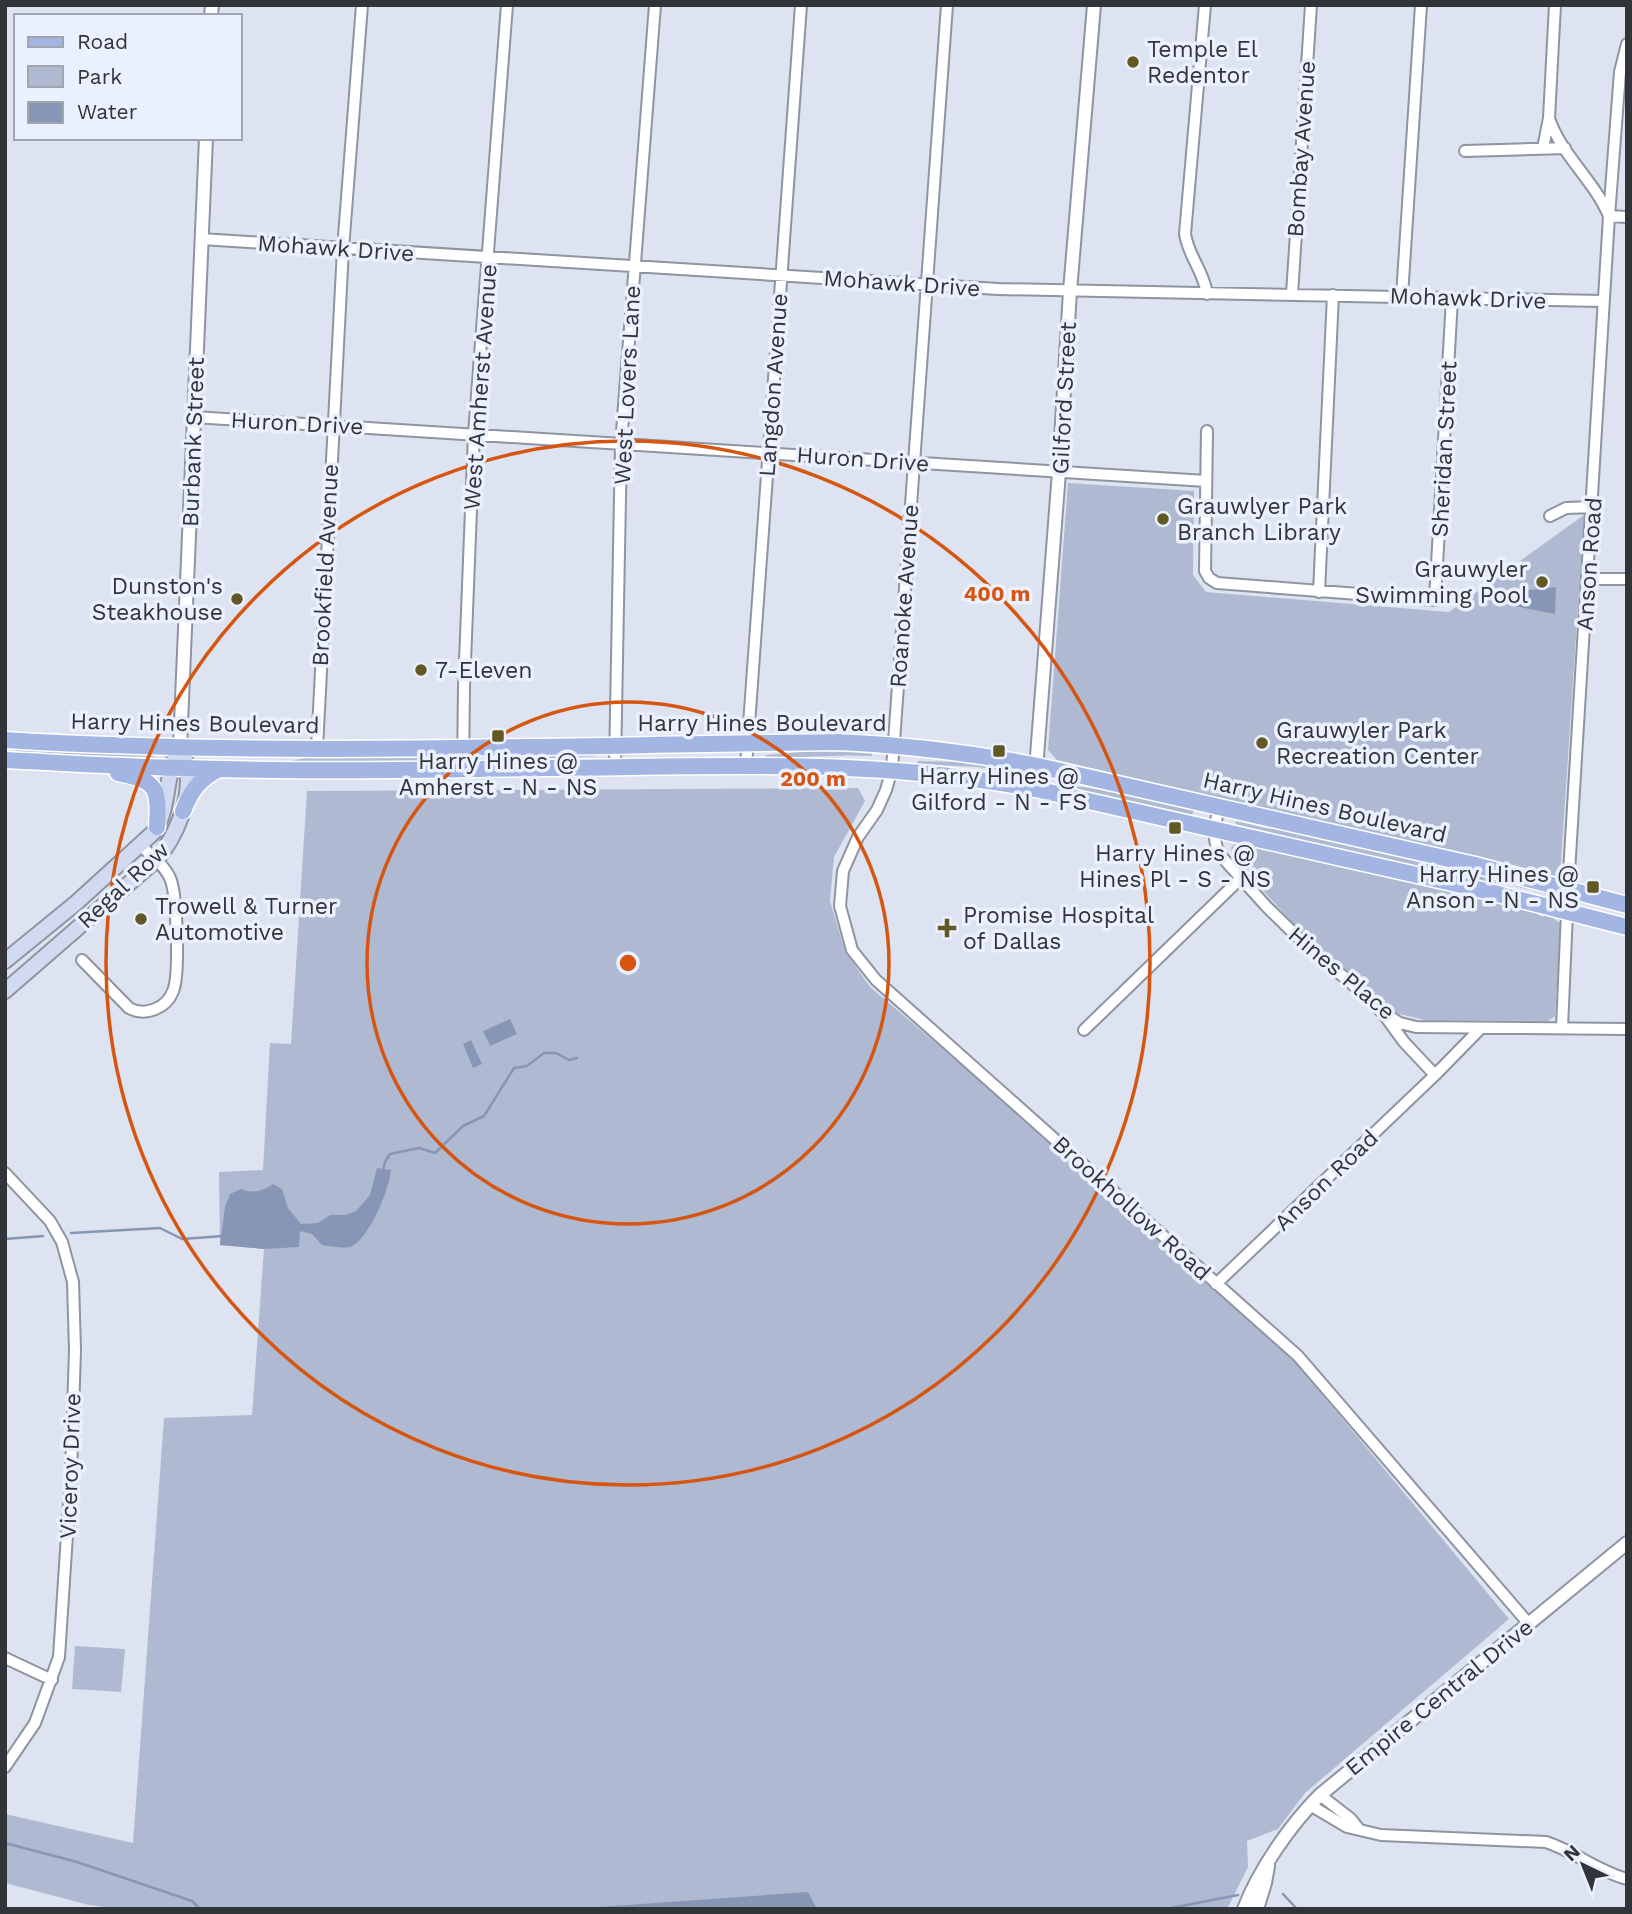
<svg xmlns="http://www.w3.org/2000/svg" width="1632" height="1914" font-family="'Work Sans',sans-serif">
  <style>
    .green { fill: #afbad2 }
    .water { fill: #8896b5 }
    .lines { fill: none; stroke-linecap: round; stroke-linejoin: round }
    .stream { stroke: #8896b5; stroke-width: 2.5 }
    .minor-casing { stroke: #8e94a0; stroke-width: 14 }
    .tertiary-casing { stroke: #8e94a0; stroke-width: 16 }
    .secondary-casing { stroke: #8e94a0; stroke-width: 18 }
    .primary-casing { stroke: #fff; stroke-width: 19 }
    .minor { stroke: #fff; stroke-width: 10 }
    .tertiary { stroke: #fff; stroke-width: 12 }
    .secondary { stroke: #d1daf1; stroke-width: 14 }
    .primary { stroke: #a3b5e2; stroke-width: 16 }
    .ring { fill: none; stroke: #d65510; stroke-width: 3.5 }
    .poi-dot { fill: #625824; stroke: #eaf0fd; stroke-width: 2.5 }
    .labels { text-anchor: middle; stroke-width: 7; stroke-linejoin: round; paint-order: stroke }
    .poi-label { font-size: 23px; fill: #313438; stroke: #eaf0fd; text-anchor: start }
    .street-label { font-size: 23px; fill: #313438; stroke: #eaf0fd }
    .centre { fill: #d65510; stroke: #eaf0fd; stroke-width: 3.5 }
    .ring-label { font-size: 21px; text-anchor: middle; font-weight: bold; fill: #d65510; stroke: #eaf0fd; stroke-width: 7; stroke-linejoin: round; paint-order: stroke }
  </style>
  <rect width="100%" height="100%" fill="#dde3f0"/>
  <!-- green -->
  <path class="green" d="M1068,483L1194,491L1193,575L1206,592L1449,612L1584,515L1560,877L1057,760L1048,750Z
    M62,749L154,752V757C106,755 59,757 11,755V752L17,750Z
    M814,751L872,752V756C837,754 802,758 766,758V755Z
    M596,752L597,756L479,762V759L516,758L544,753Z
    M443,754V759L388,763L287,764V762L314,756Z
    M918,761L964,762L1013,769V773L978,767L917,764Z
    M1063,784L1121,793L1194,808L1192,816L1062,788Z
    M858,788L865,801L834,857L830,901L845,951L870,987L1009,1105L1204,1282L1286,1351L1509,1619L1305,1793L1278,1829L1247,1841L1248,1867L1227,1909H122L89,1905L5,1883V1814L133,1843L164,1418L252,1415L264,1249L220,1245L219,1172L263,1170L270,1043L291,1044L307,791Z
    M1236,821L1265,828L1302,831L1549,890L1548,894L1511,885L1483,882L1235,825Z
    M1239,841L1336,861L1539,911L1537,914L1543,917L1544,915L1552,917L1561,924L1555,1016L1548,1021L1425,1020L1395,1013L1303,934L1233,858L1231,847Z
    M75,1646L125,1649L121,1692L72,1689Z"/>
  <!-- water -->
  <path class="water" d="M1556,587L1555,614L1514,606V592Z
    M510,1019L517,1034L490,1046L483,1031Z
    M471,1040L482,1064L473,1068L463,1044Z
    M377,1168L391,1170C389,1190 369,1240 350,1247C342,1249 331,1246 322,1245L312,1234L300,1231L299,1247L264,1249L220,1245L225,1207L230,1194L241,1189C253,1194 263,1191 273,1184L282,1189L288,1208L301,1224L318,1223L330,1215H346L356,1211L370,1195Z
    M808,1892L817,1909H571Z"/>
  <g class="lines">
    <!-- stream -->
    <path class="stream" d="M383,1171L385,1162L390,1154L419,1148L435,1153L463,1126L484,1116L514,1068L527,1066L544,1053H556L569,1060L577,1058
      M71,1233L160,1228L182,1239L223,1236
      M5,1239L43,1236
      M5,1843L77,1862L192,1901L200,1909
      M1283,1894L1297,1909
      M1166,1909L1238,1895"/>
    <defs>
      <path id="minor" d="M947,5L892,769L886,790L877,810L858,837L843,871L840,906L852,950L876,980L1298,1356L1529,1624
        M1205,5L1185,234C1189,258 1203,269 1207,294
        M1627,44L1620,72L1609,216L1627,217
        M1549,118C1561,155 1594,180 1609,216L1568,889L1562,1028
        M1543,148L1549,118L1555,5
        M1465,151L1565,148
        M201,239L998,289L1603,301
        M1292,294L1311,5
        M1402,296L1421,5
        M194,417L1206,481
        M1207,431L1205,571L1209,578L1217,583L1435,600L1452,298
        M1550,516L1566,508L1593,507
        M1587,579H1627
        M1319,592L1333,295
        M317,748L343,249L362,5
        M615,766L621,444L655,5
        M746,766L801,5
        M463,769L464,687L474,434L507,5
        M1219,806C1215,824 1211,841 1221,856L1266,906L1315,954L1349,981L1383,1013L1400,1023L1416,1027L1627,1029
        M82,960L129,1008C145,1017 167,1008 173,991C180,975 177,893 170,878C164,865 151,855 141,846
        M1385,1016L1404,1042L1435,1075
        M1084,1030L1241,878
        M5,1173L50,1221L62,1242L73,1282L75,1350L71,1474L59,1657L35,1723L5,1767
        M1216,1284L1435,1075L1481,1028
        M5,1658L52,1680
        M1320,1795L1351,1819L1359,1829
        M1310,1805L1347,1827L1381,1835L1546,1842C1574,1851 1597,1871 1627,1879"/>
      <path id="tertiary" d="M211,16L212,5
        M180,746L206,138
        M1040,790L1037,756L1059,472L1070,291L1094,5
        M1244,1909C1259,1870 1290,1825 1320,1795L1627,1543
        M1257,1909L1265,1883L1268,1866"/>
      <path id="secondary" d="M5,961L76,903L154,832C169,809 165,782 175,757
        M5,991L156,860C176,837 192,799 187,768C186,760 182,753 180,746"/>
      <path id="primary" d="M5,740C283,757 561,745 839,742C905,745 972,753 1038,766L1475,865L1627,905
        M5,760C65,763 125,767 185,768C305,772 425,770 545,768C713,767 874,757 1040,790L1470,887L1627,927
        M118,773C158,780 159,789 157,827
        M183,811C191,791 199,779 219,769"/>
    </defs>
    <!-- minor casing -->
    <use href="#minor" class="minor-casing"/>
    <!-- tertiary casing -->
    <use href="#tertiary" class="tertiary-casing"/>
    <!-- secondary casing -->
    <use href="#secondary" class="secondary-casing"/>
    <!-- primary casing -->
    <use href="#primary" class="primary-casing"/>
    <!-- minor -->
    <use href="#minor" class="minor"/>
    <!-- tertiary -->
    <use href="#tertiary" class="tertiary"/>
    <!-- secondary -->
    <use href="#secondary" class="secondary"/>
    <!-- primary -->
    <use href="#primary" class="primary"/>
  </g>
  <!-- distance rings -->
  <g class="ring">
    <circle cx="628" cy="963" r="261"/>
    <circle cx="628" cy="963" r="522"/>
  </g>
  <!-- markers -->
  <g class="poi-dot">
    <circle cx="1133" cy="62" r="7"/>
    <circle cx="1163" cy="519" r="7"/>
    <circle cx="1542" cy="582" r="7"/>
    <circle cx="237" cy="599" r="7"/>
    <circle cx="421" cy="670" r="7"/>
    <rect x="491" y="729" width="14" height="14" rx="3.5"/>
    <circle cx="1262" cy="743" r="7"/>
    <rect x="992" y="744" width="14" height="14" rx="3.5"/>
    <rect x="1168" y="821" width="14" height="14" rx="3.5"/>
    <rect x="1586" y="880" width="14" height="14" rx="3.5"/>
    <circle cx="141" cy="919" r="7"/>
    <path d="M943.5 917.5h7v7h7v7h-7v7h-7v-7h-7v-7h7z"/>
  </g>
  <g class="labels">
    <!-- poi labels -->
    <g class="poi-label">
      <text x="1147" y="57">Temple El<tspan x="1147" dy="26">Redentor</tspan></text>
      <text x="1177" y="514">Grauwlyer Park<tspan x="1177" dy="26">Branch Library</tspan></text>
      <text x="1528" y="577" text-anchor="end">Grauwyler<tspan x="1528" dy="26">Swimming Pool</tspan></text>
      <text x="223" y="594" text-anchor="end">Dunston's<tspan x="223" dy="26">Steakhouse</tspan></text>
      <text x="435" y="678">7-Eleven</text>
      <text x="1276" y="738">Grauwyler Park<tspan x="1276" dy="26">Recreation Center</tspan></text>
      <text x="498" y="769" text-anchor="middle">Harry Hines @<tspan x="498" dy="26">Amherst - N - NS</tspan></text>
      <text x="999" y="784" text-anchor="middle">Harry Hines @<tspan x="999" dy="26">Gilford - N - FS</tspan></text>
      <text x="1175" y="861" text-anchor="middle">Harry Hines @<tspan x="1175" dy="26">Hines Pl - S - NS</tspan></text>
      <text x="1579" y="882" text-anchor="end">Harry Hines @<tspan x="1579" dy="26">Anson - N - NS</tspan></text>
      <text x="155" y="914">Trowell &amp; Turner<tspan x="155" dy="26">Automotive</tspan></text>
      <text x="963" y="923">Promise Hospital<tspan x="963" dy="26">of Dallas</tspan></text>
    </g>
    <!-- street labels -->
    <g class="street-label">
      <text transform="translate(1301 149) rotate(-86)" y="8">Bombay Avenue</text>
      <text transform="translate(336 248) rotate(4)" y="8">Mohawk Drive</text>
      <text transform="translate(902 283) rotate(4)" y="8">Mohawk Drive</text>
      <text transform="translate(1468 298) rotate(2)" y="8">Mohawk Drive</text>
      <text transform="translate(627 385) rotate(-87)" y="8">West Lovers Lane</text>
      <text transform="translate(773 385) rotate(-86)" y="8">Langdon Avenue</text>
      <text transform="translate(480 387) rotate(-86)" y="8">West Amherst Avenue</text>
      <text transform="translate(1064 398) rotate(-87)" y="8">Gilford Street</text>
      <text transform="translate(297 423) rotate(3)" y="8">Huron Drive</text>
      <text transform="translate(193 442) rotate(-88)" y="8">Burbank Street</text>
      <text transform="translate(1444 449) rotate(-87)" y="8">Sheridan Street</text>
      <text transform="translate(863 459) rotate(4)" y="8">Huron Drive</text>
      <text transform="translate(1589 564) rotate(-86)" y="8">Anson Road</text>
      <text transform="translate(325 565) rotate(-87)" y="8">Brookfield Avenue</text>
      <text transform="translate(904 596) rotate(-86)" y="8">Roanoke Avenue</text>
      <text transform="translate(195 723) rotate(1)" y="8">Harry Hines Boulevard</text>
      <text x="762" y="731">Harry Hines Boulevard</text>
      <text transform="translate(1325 807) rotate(13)" y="8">Harry Hines Boulevard</text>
      <text transform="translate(123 885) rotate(-43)" y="8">Regal Row</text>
      <text transform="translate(1342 973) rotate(40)" y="8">Hines Place</text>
      <text transform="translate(1326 1180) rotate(-44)" y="8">Anson Road</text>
      <text transform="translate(1132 1208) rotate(42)" y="8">Brookhollow Road</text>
      <text transform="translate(70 1466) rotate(-88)" y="8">Viceroy Drive</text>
      <text transform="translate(1439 1697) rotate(-39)" y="8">Empire Central Drive</text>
    </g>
  </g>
  <circle cx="628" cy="963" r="10" class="centre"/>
  <g class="ring-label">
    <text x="997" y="601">400 m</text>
    <text x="813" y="786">200 m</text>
  </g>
  <!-- border -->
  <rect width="1632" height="1914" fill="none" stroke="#313438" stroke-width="14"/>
  <!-- legend -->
  <rect x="14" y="14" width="228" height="126" fill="#eaf0fd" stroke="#a0a5ae" stroke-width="2"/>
  <rect x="28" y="37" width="35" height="10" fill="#a3b5e2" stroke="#a0a5ae" stroke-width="2"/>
  <text x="77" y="49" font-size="21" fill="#313438">Road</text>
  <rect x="28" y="66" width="35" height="21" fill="#afbad2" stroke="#a0a5ae" stroke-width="2"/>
  <text x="77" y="84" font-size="21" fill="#313438">Park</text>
  <rect x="28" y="102" width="35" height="21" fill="#8896b5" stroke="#a0a5ae" stroke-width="2"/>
  <text x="77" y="119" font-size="21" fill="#313438">Water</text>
  <!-- north arrow -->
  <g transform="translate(1583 1865) rotate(317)" stroke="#eaf0fd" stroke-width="5" paint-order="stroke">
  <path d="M0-5L12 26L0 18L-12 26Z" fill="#313438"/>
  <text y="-10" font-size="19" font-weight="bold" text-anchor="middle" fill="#313438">N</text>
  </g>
</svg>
